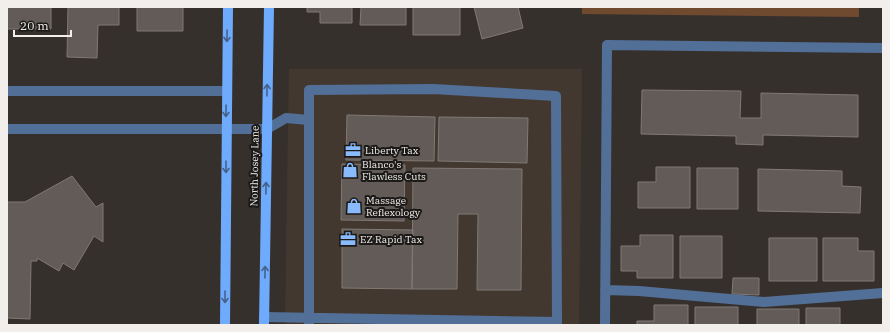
<svg xmlns="http://www.w3.org/2000/svg" width="890" height="332" font-family="'IBM Plex Serif',serif">
  <style>
    .built { fill: #433830 }
    .green { fill: #704a2f }
    .building { fill: #625b57; stroke: #807974 }
    .lines { fill: none; stroke-linecap: round; stroke-linejoin: round }
    .minor { stroke: #526f97; stroke-width: 10 }
    .major { stroke: #6eabfd; stroke-width: 10 }
    .oneway { stroke: #44628a }
    .labels { text-anchor: middle; stroke-width: 4; stroke-linejoin: round; paint-order: stroke }
    .poi-label { font-size: 10px; fill: #f2eeeb; stroke: #1b1917; text-anchor: start }
    .street-label { font-size: 10px; fill: #f2eeeb; stroke: #1b1917 }
  </style>
  <rect width="100%" height="100%" fill="#36302c"/>
  <!-- built -->
  <path class="built" d="M289,69H582L579,325H285Z"/>
  <!-- green -->
  <path class="green" d="M582,7H859V17L582,14Z"/>
  <!-- building -->
  <path class="building" d="M7,7H51V29H7Z
    M68,7H119V25H98L97,58L67,57Z
    M137,7H183V31H137Z
    M307,7H352V23H320V12H307Z
    M361,7H406V25H360Z
    M413,7H460V35H413Z
    M474,7H518L523,28L482,39Z
    M642,90L741,91L740,118H761V93L858,95V137L763,135V145L736,144V136L641,134Z
    M347,115L435,117L434,161L346,160Z
    M439,117L528,118L527,163L438,161Z
    M342,164L405,165L404,221L341,220Z
    M656,167H690V208H638V182H656Z
    M413,168L522,169L521,290H477L478,214H458L457,289H412Z
    M697,168H738V209H697Z
    M758,169L842,171V186L861,187L860,213L758,211Z
    M72,176L96,207L103,203V242L94,236L74,270L63,263L59,271L37,258V261H31L30,319L7,318V202H25Z
    M342,229L413,230L412,289L342,288Z
    M640,235H673V278H637V271H621V246H640Z
    M680,236H722V278H680Z
    M769,238H817V281H769Z
    M823,238H858V251H874V281H823Z
    M733,278H759V295L732,294Z
    M654,305H688V325H637V321H654Z
    M695,307H738V325H695Z
    M806,308H840V325H806Z
    M757,309H799V325H757Z"/>
  <g class="lines">
    <!-- minor -->
    <path class="minor" d="M7,91H227
      M7,129H267L286,118L309,120V90L433,89L556,96L557,322L264,317
      M605,290L639,291L764,302L883,293
      M309,324V120
      M605,325L607,45L883,48"/>
    <!-- major -->
    <path class="major" d="M225,325L228,7
      M264,325L269,7"/>
  </g>
  <!-- one-way arrows -->
  <defs><path id="oneway-shaft" d="M-6 0H5M1.5-3L5.5 0L1.5 3" fill="none" stroke-width="1.6" stroke-linecap="round" stroke-linejoin="round"/></defs>
  <g class="oneway">
    <use href="#oneway-shaft" transform="translate(227 36) rotate(91)"/>
    <use href="#oneway-shaft" transform="translate(267 90) rotate(-89)"/>
    <use href="#oneway-shaft" transform="translate(226 111) rotate(91)"/>
    <use href="#oneway-shaft" transform="translate(226 167) rotate(90)"/>
    <use href="#oneway-shaft" transform="translate(266 188) rotate(-89)"/>
    <use href="#oneway-shaft" transform="translate(265 272) rotate(-89)"/>
    <use href="#oneway-shaft" transform="translate(225 297) rotate(90)"/>
  </g>
  <!-- icons -->
  <defs>
    <symbol id="office-bare" viewBox="-9 -9 18 18"><path d="M-6-3h4V-5.5h4V-3h4V5H-6ZM-1-4.5V-3h2v-1.5ZM-6 0V1H6V0Z" fill="#89bafc" stroke="#1b1917" stroke-width="2.5" paint-order="stroke"/></symbol>
    <symbol id="shop-bare" viewBox="-9 -9 18 18"><path d="M-5-2.5h2.3a2.7 3.5 0 0 1 5.4 0H5L5.5 6h-11ZM-1.5-2.5h3a1.5 2.3 0 0 0-3 0Z" fill="#89bafc" stroke="#1b1917" stroke-width="2.5" paint-order="stroke"/></symbol>
  </defs>
  <g fill-rule="evenodd">
    <use href="#office-bare" x="342" y="139" width="22" height="22"/>
    <use href="#shop-bare" x="339" y="159" width="22" height="22"/>
    <use href="#shop-bare" x="343" y="195" width="22" height="22"/>
    <use href="#office-bare" x="337" y="228" width="22" height="22"/>
  </g>
  <g class="labels">
    <!-- poi labels -->
    <g class="poi-label">
      <text x="365" y="154">Liberty Tax</text>
      <text x="362" y="168">Blanco's<tspan x="362" dy="12">Flawless Cuts</tspan></text>
      <text x="366" y="204">Massage<tspan x="366" dy="12">Reflexology</tspan></text>
      <text x="360" y="243">EZ Rapid Tax</text>
    </g>
    <!-- street labels -->
    <g class="street-label">
      <text transform="translate(254 166) rotate(-89)" y="4">North Josey Lane</text>
    </g>
  </g>
  <!-- border -->
  <rect width="890" height="332" fill="none" stroke="#f2eeeb" stroke-width="16"/>
  <!-- scale -->
  <path d="M14 30v6h57v-6" fill="none" stroke="#f2eeeb" stroke-width="2"/>
  <text x="20" y="30" font-size="12" fill="#f2eeeb" stroke="#1b1917" stroke-width="3" paint-order="stroke">20 m</text>
</svg>
